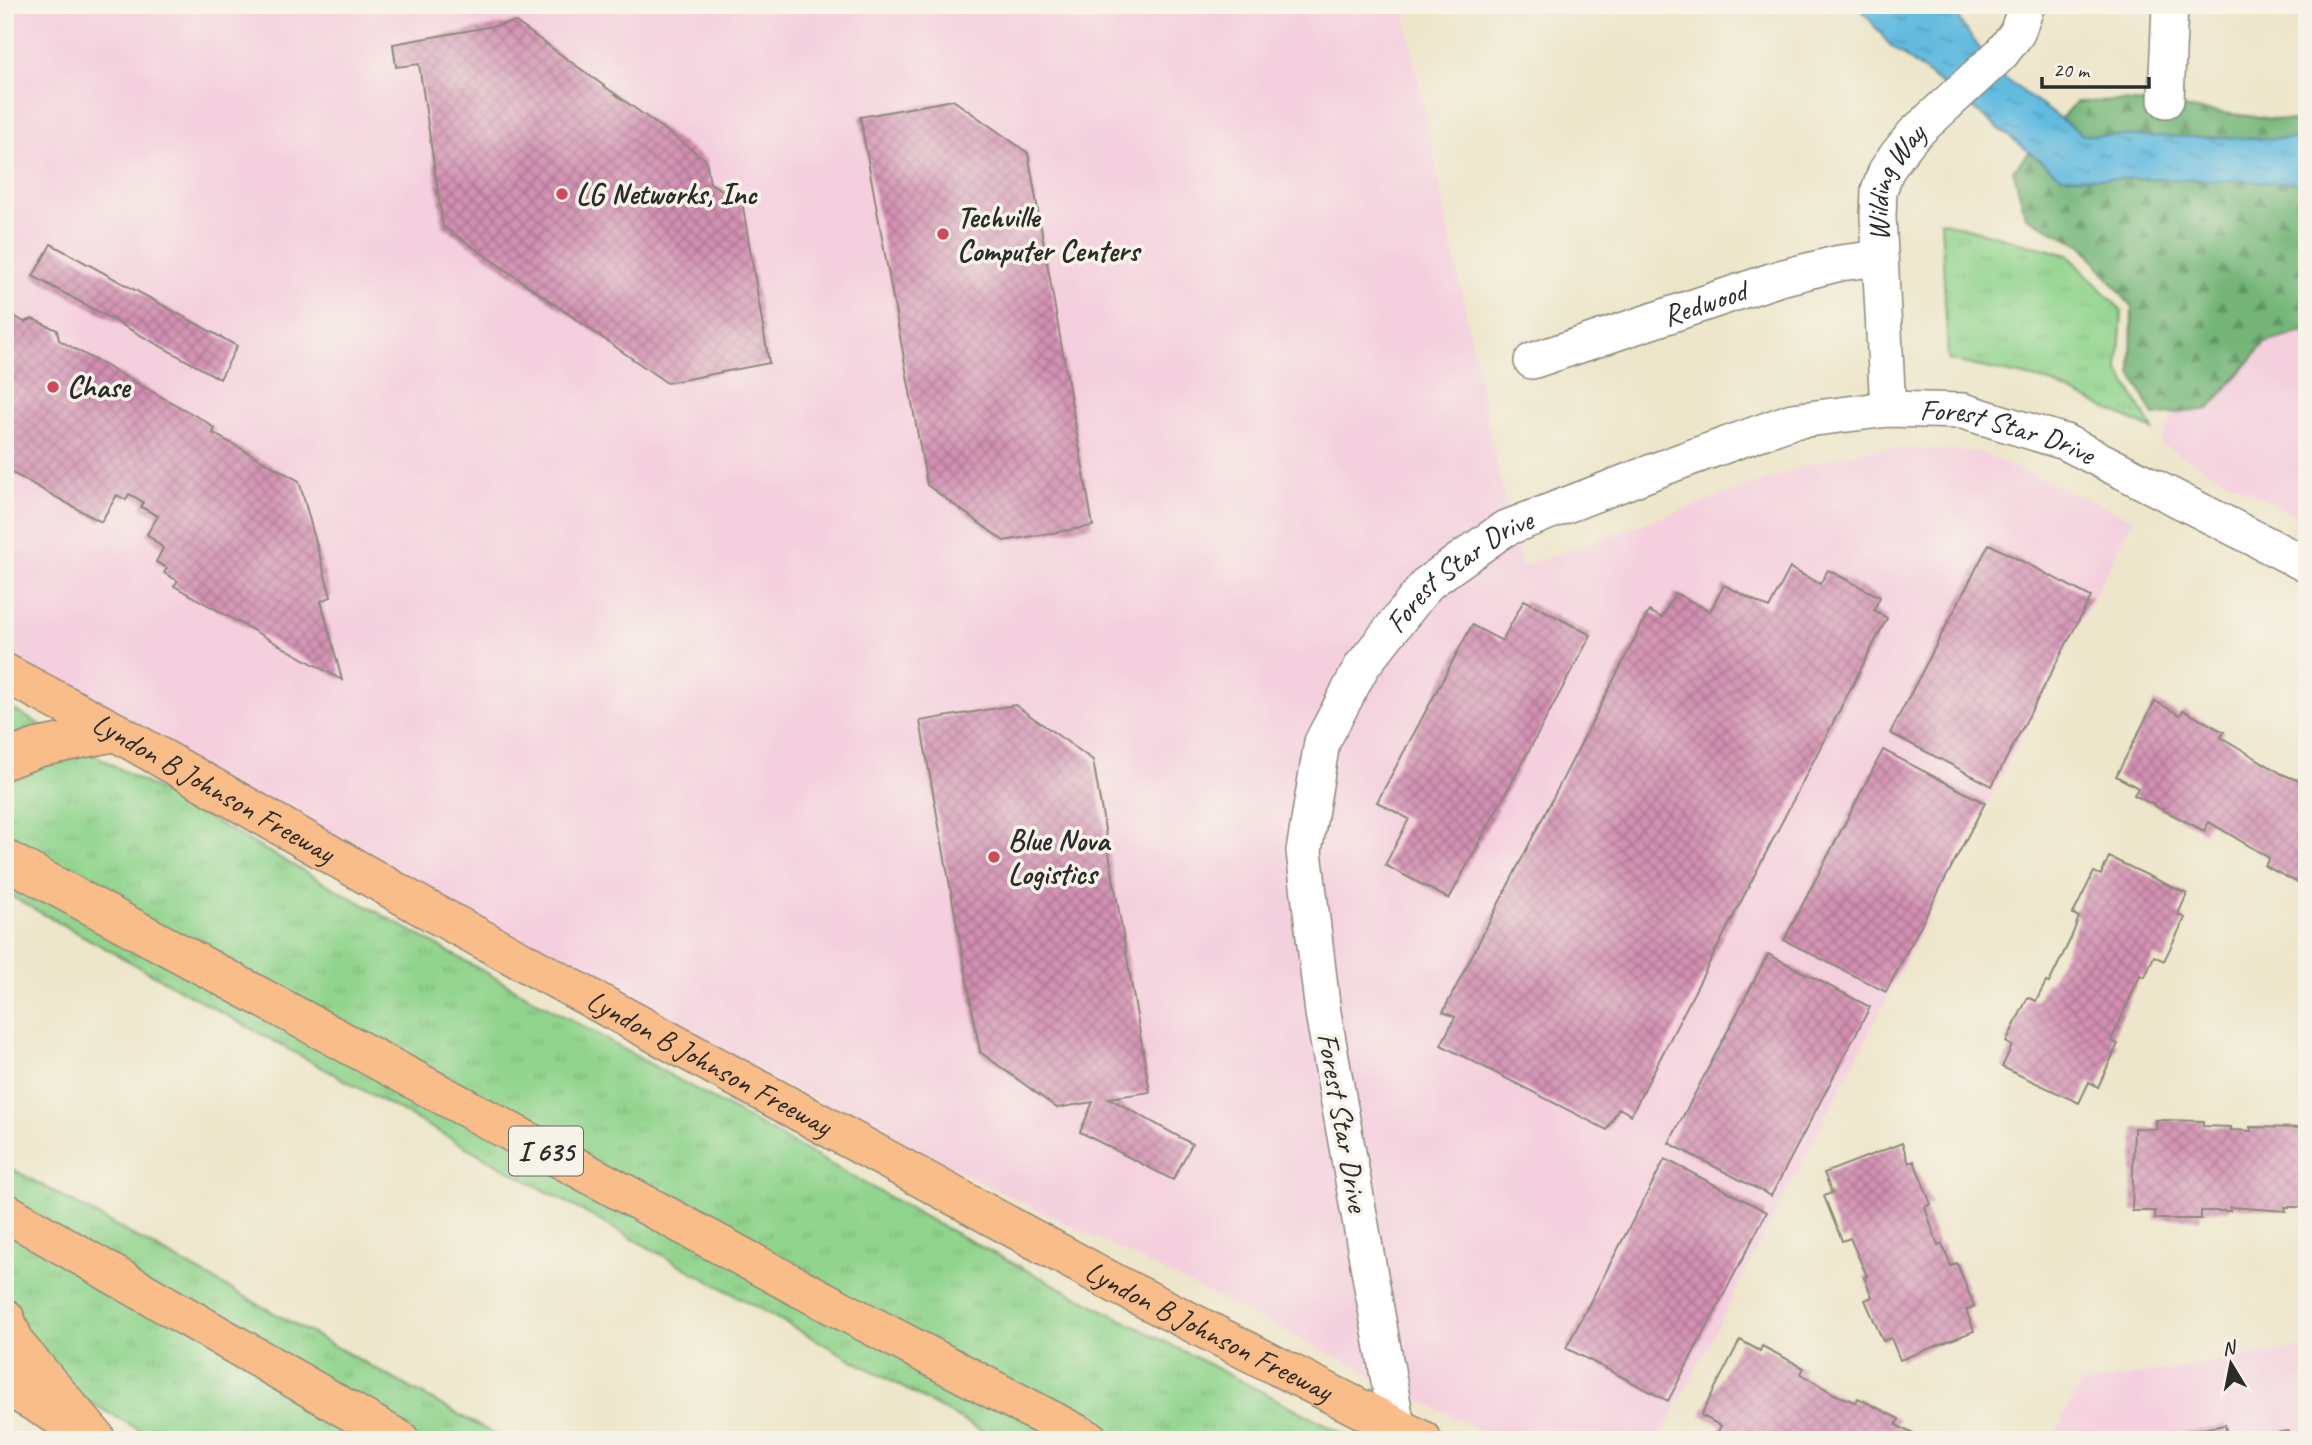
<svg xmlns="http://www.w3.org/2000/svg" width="2312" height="1445" font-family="Caveat,sans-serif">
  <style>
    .built { fill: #f4cfde }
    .grass { fill: url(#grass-tufts); stroke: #5e805c; stroke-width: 2 }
    .forest { fill: url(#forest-firs); stroke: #507052; stroke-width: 2 }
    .water { fill: url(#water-ripples); stroke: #467385; stroke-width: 2 }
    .building { fill: url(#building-cross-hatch) }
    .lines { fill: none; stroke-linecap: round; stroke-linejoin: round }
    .minor-casing { stroke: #8c887a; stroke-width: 38 }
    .major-casing { stroke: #8c887a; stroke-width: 41 }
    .highway-casing { stroke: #8c887a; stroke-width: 41 }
    .minor { stroke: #fff; stroke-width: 35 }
    .major { stroke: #f9bd89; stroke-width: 38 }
    .highway { stroke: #f9bd89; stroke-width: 38 }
    .poi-dot { fill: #d1495b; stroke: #f7f3e8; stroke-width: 2.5 }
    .labels { text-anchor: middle; stroke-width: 7; stroke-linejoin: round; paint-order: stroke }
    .shield { fill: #f7f3e8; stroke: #686764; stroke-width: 2 }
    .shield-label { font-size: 28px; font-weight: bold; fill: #2b2b2b }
    .street-label { font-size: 30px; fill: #2b2b2b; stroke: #f7f3e8 }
    .poi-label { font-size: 30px; font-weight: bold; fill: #2b2b2b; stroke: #f7f3e8; text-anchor: start }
  </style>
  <defs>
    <pattern id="grass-tufts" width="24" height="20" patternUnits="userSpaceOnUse" patternTransform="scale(1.75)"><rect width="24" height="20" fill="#91d48d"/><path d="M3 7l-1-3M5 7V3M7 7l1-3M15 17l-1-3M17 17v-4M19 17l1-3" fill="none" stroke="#7db67a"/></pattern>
    <pattern id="forest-firs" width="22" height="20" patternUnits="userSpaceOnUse" patternTransform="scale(1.75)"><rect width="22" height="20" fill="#74b678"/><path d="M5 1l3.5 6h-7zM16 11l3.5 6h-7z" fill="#5f9463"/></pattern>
    <pattern id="water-ripples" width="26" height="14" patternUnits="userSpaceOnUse" patternTransform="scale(1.75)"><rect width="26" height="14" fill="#62bbdf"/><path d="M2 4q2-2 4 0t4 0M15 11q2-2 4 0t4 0" fill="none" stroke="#5198b5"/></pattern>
    <pattern id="building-cross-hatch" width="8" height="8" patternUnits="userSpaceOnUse" patternTransform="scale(1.75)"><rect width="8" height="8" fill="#d390b2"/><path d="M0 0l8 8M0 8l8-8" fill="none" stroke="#ab7691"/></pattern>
  </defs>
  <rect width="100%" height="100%" fill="#f7f3e8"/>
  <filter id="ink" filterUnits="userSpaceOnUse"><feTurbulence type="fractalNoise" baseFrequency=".0143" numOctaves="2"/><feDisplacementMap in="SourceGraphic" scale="14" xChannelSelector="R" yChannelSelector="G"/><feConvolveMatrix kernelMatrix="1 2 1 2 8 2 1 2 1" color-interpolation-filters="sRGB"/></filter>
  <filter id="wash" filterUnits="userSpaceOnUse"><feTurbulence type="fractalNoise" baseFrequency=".00686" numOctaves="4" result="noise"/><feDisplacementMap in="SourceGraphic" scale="28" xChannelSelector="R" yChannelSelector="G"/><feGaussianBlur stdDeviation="1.57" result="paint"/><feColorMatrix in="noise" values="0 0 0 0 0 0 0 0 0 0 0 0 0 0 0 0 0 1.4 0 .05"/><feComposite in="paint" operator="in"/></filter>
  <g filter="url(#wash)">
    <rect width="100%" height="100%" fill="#ede6ca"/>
    <!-- built -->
    <path class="built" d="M5,5H1403L1499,475L1522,567L1822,460L1882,448L1976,451L2134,519L1659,1440H1498L1323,1350L421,906L5,671Z
      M2307,253V522L2160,444L2243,265Z
      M2307,1347V1440H2051L2081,1384Z"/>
    <!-- grass -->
    <path class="grass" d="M1941,221L2068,255L2122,311L2118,369L2153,430L2047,381L1948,360Z
      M5,705L943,1227L1355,1440H998L5,893Z
      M5,1165L505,1440H158L5,1355Z"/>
    <!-- forest -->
    <path class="forest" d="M1543,5H1617L1560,11Z
      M2124,101L2307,123V331L2265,343L2209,409L2154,416L2131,373L2132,307L2082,245L2026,217L2013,170L2076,102Z"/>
    <!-- water -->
    <path class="water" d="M1858,5H1952L1963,26L2000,75L2083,135L2307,139V183L2062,177L1889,44Z"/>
    <g id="blocks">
      <!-- building -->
      <path class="building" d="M516,22L706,160L710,183L742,201L769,363L667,383L443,226L419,64L396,67L393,44Z
        M953,100L1028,153L1093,526L1004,541L927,485L860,117Z
        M51,244L237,346L220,379L33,276Z
        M5,310L24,322L33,319L57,330L59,340L205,421L215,429L213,433L299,481L331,597L321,601L342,680L174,586L178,581L164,573L167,568L156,562L163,548L147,534L158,516L141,507L143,502L129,494L126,500L117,495L101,522L5,469Z
        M1989,544L2091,597L1992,786L1890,733Z
        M1790,568L1820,584L1828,570L1880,597L1874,610L1887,618L1631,1115L1619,1108L1607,1130L1441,1045L1455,1017L1443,1012L1649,611L1662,618L1675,593L1710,611L1724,585L1769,608Z
        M1524,600L1591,635L1449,899L1385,865L1409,819L1377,802L1472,625L1502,641Z
        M2155,701L2180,715L2183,710L2224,732L2221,737L2282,774L2307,784L2306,887L2265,866L2269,858L2209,822L2204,831L2134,795L2138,788L2116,776Z
        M1015,705L1093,760L1150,1092L1109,1098L1192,1144L1173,1180L1080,1132L1093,1102L1057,1108L980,1052L920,721Z
        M1883,750L1985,803L1886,992L1784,940Z
        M2109,857L2187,894L2178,914L2185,918L2164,961L2154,956L2145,977L2140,975L2111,1041L2118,1044L2098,1087L2089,1082L2079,1103L2002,1067L2012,1046L2006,1042L2028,997L2036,1001L2046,982L2049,983L2071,938L2079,917L2073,914L2094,872L2101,875Z
        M1768,954L1870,1007L1771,1196L1669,1143Z
        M2156,1120L2203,1121V1126L2231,1127V1130L2251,1131L2250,1127L2307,1128V1207H2285L2286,1211L2230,1207V1211H2201V1219H2155V1211H2132L2134,1128L2156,1129Z
        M1902,1143L1909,1163L1914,1161L1931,1204L1925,1207L1938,1246L1942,1244L1951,1266L1957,1263L1974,1306L1966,1310L1974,1331L1900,1360L1891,1338L1883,1341L1865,1300L1872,1297L1864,1277L1867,1276L1850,1238L1842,1241L1824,1196L1832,1193L1824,1173Z
        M1665,1159L1767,1212L1668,1401L1566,1348Z
        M1740,1340L1760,1351L1762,1346L1804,1368L1801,1374L1836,1395L1855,1402L1858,1398L1899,1419L1896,1425L1917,1436L1915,1440H1726L1716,1435L1721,1426L1701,1415Z
        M2225,1425L2228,1440H2181L2180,1433Z
        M2288,1431L2289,1440H2241V1438Z"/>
    </g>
  </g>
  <g filter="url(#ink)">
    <use href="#blocks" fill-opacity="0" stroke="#8c887a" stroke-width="2"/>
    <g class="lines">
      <defs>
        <g id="minor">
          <path d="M2166,100L2170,5"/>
          <path id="s1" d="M1532,361L1780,278L1840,263L1880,258"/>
          <path id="s2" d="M1888,409L1878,216L1879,191L1886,171L1897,155L1913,135L2001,54L2017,33L2027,5"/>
          <path id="s3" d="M1397,1426L1323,1013L1304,851L1322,742L1362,666L1428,583L1504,529L1673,464L1792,421L1888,409L1963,411L2065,442L2307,565"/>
        </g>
        <g id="major">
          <path id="s4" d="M5,673L116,732L421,906L1118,1285L1422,1440"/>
          <path d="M5,760L37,748L116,732"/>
          <path d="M5,1318L16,1345L95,1437"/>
          <path d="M5,1385L70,1423"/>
        </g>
        <path id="highway" d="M5,859L800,1288L1089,1440
          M5,1212L400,1440"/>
      </defs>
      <!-- minor casing -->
      <use href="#minor" class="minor-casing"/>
      <!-- major casing -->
      <use href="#major" class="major-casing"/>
      <!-- highway casing -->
      <use href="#highway" class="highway-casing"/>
      <!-- minor -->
      <use href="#minor" class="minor"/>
      <!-- major -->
      <use href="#major" class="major"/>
      <!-- highway -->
      <use href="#highway" class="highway"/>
    </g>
  </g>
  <!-- markers -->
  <g class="poi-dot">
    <circle cx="562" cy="194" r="7"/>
    <circle cx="943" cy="234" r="7"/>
    <circle cx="53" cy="387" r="7"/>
    <circle cx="994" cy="857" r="7"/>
  </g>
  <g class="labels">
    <!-- shield labels -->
    <rect class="shield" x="509" y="1126.5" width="74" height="49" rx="5"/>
    <g class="shield-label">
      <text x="546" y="1161">I 635</text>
    </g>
    <!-- street labels -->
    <g class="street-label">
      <text dy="10" stroke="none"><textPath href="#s2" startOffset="231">Wilding Way</textPath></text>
      <text dy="10" stroke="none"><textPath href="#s1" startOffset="182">Redwood</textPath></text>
      <text dy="10" stroke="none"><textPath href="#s3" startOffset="1505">Forest Star Drive</textPath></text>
      <text dy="10" stroke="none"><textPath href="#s3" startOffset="917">Forest Star Drive</textPath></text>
      <text dy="10" stroke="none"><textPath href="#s4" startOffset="238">Lyndon B Johnson Freeway</textPath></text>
      <text dy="10" stroke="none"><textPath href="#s4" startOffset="805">Lyndon B Johnson Freeway</textPath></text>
      <text transform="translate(1343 1122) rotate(80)" y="10">Forest Star Drive</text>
      <text dy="10" stroke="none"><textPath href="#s4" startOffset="1372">Lyndon B Johnson Freeway</textPath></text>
    </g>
    <!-- poi labels -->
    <g class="poi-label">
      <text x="576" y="204">LG Networks, Inc</text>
      <text x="957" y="227">Techville<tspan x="957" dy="34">Computer Centers</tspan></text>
      <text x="67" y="397">Chase</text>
      <text x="1008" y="850">Blue Nova<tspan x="1008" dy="34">Logistics</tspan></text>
    </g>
  </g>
  <!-- margin -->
  <rect width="2312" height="1445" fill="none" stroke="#f7f3e8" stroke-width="28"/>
  <!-- north arrow -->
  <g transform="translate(2231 1364) rotate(350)" stroke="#f7f3e8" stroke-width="5" paint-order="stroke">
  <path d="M0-5L12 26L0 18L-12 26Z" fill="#2b2b2b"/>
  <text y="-10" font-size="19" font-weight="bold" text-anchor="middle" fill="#2b2b2b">N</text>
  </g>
  <!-- scale -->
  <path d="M2042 77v10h107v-10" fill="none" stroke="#2b2b2b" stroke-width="3.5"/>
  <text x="2053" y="77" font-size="21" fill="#2b2b2b" stroke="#f7f3e8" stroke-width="5" paint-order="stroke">20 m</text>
</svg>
